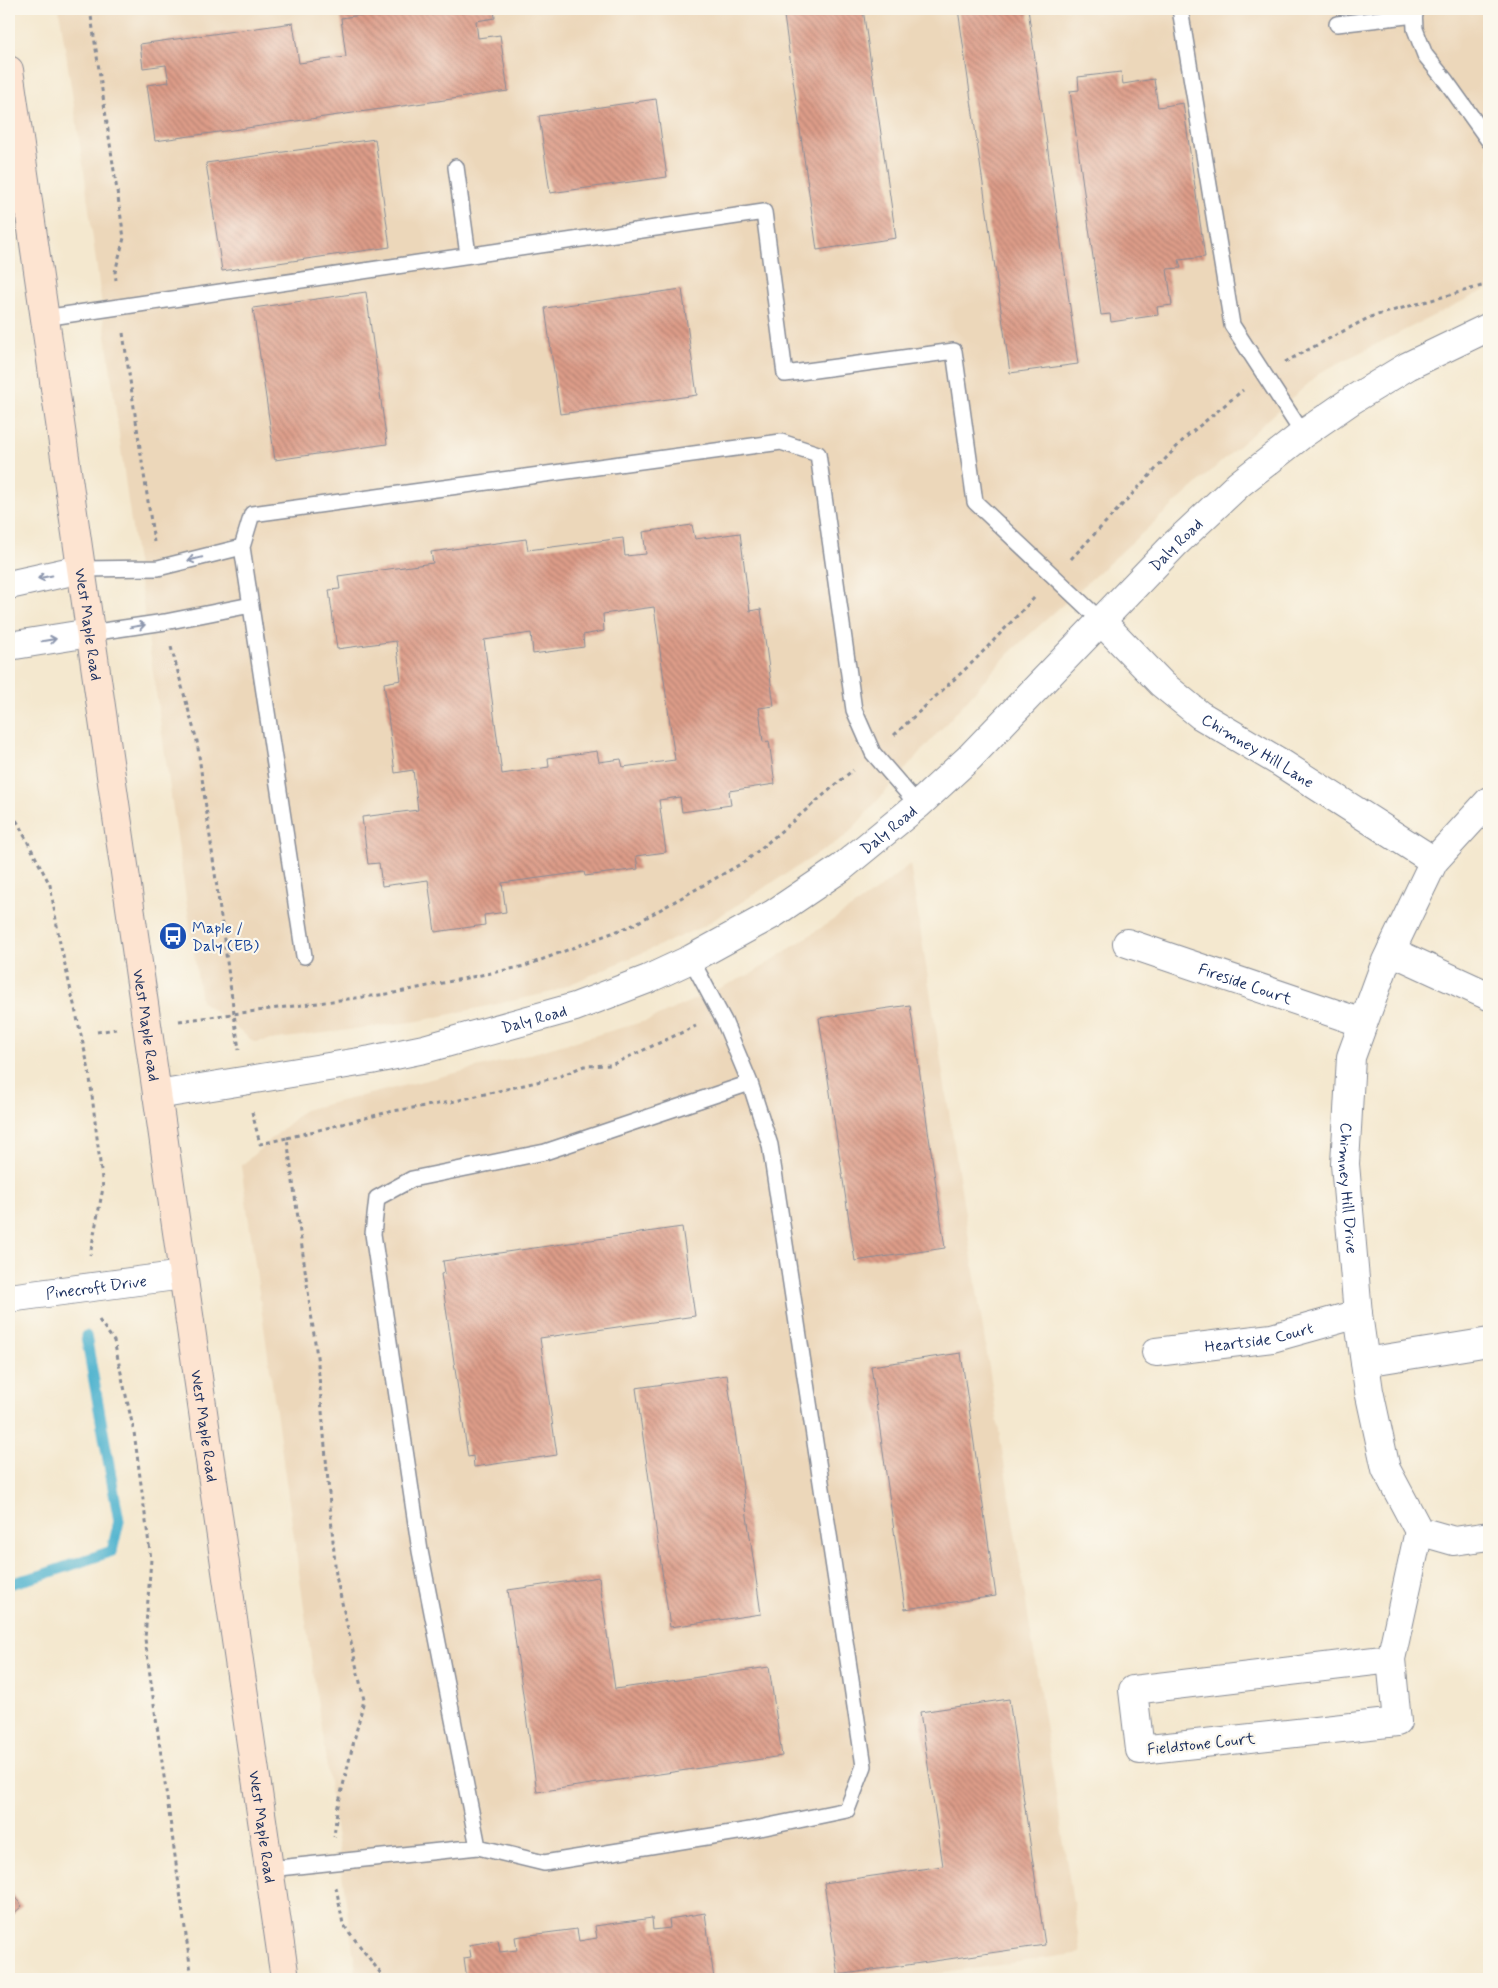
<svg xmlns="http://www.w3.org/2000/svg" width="1498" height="1988" font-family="Mynerve,sans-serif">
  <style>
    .built { fill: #ecd7ba }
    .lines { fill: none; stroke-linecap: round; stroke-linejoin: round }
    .stream { stroke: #51b4cf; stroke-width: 11 }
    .building { fill: url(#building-back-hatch); fill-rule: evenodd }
    .service-casing { stroke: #888c96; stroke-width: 18 }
    .minor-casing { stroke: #888c96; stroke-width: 30 }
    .secondary-casing { stroke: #888c96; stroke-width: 30 }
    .path { stroke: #888c96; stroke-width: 3; stroke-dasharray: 4 4; stroke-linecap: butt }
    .service { stroke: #fff; stroke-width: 15 }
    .minor { stroke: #fff; stroke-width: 28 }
    .secondary { stroke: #fde4d1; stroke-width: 28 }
    .oneway { stroke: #8d97ae }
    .labels { text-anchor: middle; stroke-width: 4.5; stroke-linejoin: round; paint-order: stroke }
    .street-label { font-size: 16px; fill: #1b2f5e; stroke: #fbf7ec }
    .transit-label { font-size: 16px; fill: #164399; stroke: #fbf7ec; text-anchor: start }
  </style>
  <defs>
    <pattern id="building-back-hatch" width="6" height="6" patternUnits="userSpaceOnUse" patternTransform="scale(1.25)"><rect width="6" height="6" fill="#dd9c88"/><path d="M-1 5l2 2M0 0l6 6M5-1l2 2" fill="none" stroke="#b28072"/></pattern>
  </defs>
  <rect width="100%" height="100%" fill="#fbf7ec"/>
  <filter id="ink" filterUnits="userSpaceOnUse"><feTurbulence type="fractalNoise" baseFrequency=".02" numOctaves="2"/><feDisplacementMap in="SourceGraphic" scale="10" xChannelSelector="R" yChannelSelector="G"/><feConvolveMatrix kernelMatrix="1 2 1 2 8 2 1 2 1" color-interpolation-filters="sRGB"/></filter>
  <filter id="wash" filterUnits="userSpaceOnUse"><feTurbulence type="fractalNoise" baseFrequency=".0096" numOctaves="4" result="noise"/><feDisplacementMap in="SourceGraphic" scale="20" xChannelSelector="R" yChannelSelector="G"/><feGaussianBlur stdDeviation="1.12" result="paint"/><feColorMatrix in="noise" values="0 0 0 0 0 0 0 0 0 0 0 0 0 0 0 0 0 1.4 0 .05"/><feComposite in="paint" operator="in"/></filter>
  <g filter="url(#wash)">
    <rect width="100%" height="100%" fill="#f4e8cf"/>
    <!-- built -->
    <path class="built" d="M59,9H1489V288L1321,372L1008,654L846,836L704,926L552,992L419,1021L254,1042L201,1001L127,494L83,164Z
      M910,864L1081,1953L904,1979H357L241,1166L304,1110L509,1060L649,1020L753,973L875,892Z"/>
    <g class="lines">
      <!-- stream -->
      <path class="stream" d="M9,1584L42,1575L112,1551L119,1521L86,1336"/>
    </g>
    <g id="blocks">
      <!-- building -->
      <path class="building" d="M403,9H494L495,18L476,21L478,38L500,35L508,91L155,141L147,85L169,82L166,65L143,68L140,44L293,23L299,63L346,57L341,18Z
        M783,9H863L896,238L817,250Z
        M958,9H1028L1078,364L1010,373Z
        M1121,72L1123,84L1154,79L1158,107L1183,103L1205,257L1179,260L1181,268L1167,269L1172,305L1157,307L1158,315L1111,322L1110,314L1101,315L1070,91L1079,90L1078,77Z
        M656,99L667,177L550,193L539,116Z
        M375,139L390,247L222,271L206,163Z
        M682,289L697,395L560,414L545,308Z
        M366,292L387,444L275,460L253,308Z
        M692,525L695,539L740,533L750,611L761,609L774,706L759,708L763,742L769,741L775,784L729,791L731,805L682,812L680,797L659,800L666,852L636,856L638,869L585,876L584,872L502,883L506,912L484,915L485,925L435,932L428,880L382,886L379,863L368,864L362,817L418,810L413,770L395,773L384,683L401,680L396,641L337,649L329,590L340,589L338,576L433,563L431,552L526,539L528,550L623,538L625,556L646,554L643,532ZM654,607L675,760L623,767L621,759L599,762L597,751L548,758L549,767L502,774L484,640L531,633L533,654L584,647L583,635L604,631L603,614Z
        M910,1005L945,1248L855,1261L819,1018Z
        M682,1227L695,1316L540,1338L557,1455L474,1467L473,1456L468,1457L441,1274L445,1273L443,1261Z
        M961,1353L996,1596L905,1609L871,1366Z
        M727,1375L761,1614L670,1627L636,1388Z
        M599,1577L615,1689L769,1667L782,1756L537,1792L508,1590Z
        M1009,1699L1045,1945L838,1975L824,1883L943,1866L920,1712Z
        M9,1890L22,1906L9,1918Z
        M705,1913L714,1979H467L464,1958L471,1957L469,1945L498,1940L500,1952L517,1950L515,1937L577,1929L579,1941L597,1938L595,1926L652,1918L653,1930L670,1928L669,1919Z"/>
    </g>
  </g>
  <g filter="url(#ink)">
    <use href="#blocks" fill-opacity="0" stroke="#888c96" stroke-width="1"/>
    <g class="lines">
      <defs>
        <path id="service" d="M1180,9L1232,325L1303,434
          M1414,9L1415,29L1425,55L1446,81L1489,141
          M1337,24L1415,15
          M456,167L468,255
          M44,318L764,212L785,374L954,351L975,502L1100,620
          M81,569L158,568L242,547
          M90,633L165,622L251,605
          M304,956L242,547L252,514L781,442L818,454L854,710L873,753L918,805
          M478,1847L420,1551L373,1234L377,1198L412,1179L545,1152L750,1083
          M269,1869L478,1847L544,1863L750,1830L847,1810L864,1766L770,1145L750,1083L724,1021L691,959"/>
        <g id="minor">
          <path d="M9,585L81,569"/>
          <path id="s1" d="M1100,620L1162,684L1200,715L1281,763L1434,861"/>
          <path d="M9,646L90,633"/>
          <path id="s2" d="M1489,801L1434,861L1386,961L1351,1057L1345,1164L1358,1314L1369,1391L1386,1469L1419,1531L1454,1541L1489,1536"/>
          <path id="s3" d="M1127,943L1363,1023"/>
          <path d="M1391,951L1489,996"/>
          <path id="s4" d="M157,1095L371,1060L424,1049L575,1007L648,979L691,959L773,914L841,868L918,805L969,758L1175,544L1239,484L1303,434L1352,400L1408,366L1489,327"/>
          <path id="s5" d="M9,1298L183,1275"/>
          <path id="s6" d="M1156,1352L1272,1338L1358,1314"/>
          <path d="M1365,1362L1489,1342"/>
          <path d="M1391,1659L1397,1722L1140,1750L1133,1690L1391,1659L1419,1531"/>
        </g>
        <g id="secondary">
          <path id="s7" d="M9,70L285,1979"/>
        </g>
      </defs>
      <!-- service casing -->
      <use href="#service" class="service-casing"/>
      <!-- minor casing -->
      <use href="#minor" class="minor-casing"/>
      <!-- secondary casing -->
      <use href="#secondary" class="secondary-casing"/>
      <!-- path -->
      <path class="path" d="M90,9L124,238L115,272L116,280
        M123,333L154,542
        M1285,362L1370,317L1489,284
        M1071,559L1186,437L1243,390
        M171,647L197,741L239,1050
        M894,735L974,661L1036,596
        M9,806L50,885L60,943L89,1070L103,1188L90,1255
        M179,1021L394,993L525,966L633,925L746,861L853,770
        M97,1032L116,1029
        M252,1112L260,1144L287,1138L318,1364L336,1576L364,1700L337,1810L334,1837
        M287,1138L393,1111L451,1102L558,1077L584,1066L611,1065L696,1026
        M99,1320L114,1341L134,1432L151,1559L145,1639L192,1979
        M336,1887L343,1924L385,1979"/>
      <!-- service -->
      <use href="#service" class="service"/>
      <!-- minor -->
      <use href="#minor" class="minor"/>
      <!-- secondary -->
      <use href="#secondary" class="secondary"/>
    </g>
    <!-- one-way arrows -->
    <defs><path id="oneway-shaft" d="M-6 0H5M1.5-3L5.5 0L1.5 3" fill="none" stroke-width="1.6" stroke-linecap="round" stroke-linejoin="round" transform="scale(1.25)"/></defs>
    <g class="oneway">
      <use href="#oneway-shaft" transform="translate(195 559) rotate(166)"/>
      <use href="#oneway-shaft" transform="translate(45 577) rotate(168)"/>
      <use href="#oneway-shaft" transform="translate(138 626) rotate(-9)"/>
      <use href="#oneway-shaft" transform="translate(49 640) rotate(-9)"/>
    </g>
  </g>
  <!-- icons -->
  <defs>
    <symbol id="bus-disc" viewBox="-11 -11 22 22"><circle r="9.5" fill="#1a4fb4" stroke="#fbf7ec"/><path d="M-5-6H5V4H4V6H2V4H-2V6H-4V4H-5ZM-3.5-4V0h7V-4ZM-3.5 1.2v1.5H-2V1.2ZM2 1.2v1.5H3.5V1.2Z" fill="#fff"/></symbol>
  </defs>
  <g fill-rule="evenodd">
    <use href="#bus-disc" x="157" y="920" width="32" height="32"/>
  </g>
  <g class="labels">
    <!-- street labels -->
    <g class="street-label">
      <text dy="6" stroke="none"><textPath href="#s4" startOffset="1195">Daly Road</textPath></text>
      <text dy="6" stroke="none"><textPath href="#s7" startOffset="560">West Maple Road</textPath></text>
      <text dy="6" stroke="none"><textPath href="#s1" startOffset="206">Chimney Hill Lane</textPath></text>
      <text dy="6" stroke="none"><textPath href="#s4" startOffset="790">Daly Road</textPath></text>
      <text dy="6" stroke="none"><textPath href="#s3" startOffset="125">Fireside Court</textPath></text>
      <text dy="6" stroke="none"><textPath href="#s4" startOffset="385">Daly Road</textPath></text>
      <text dy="6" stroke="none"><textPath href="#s7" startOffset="965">West Maple Road</textPath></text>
      <text dy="6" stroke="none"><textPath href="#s2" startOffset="426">Chimney Hill Drive</textPath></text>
      <text dy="6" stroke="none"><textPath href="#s5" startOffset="88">Pinecroft Drive</textPath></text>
      <text dy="6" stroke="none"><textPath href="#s6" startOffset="104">Heartside Court</textPath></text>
      <text dy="6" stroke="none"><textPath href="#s7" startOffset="1370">West Maple Road</textPath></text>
      <text transform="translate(1201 1743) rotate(-6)" y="6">Fieldstone Court</text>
      <text dy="6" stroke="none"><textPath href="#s7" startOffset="1775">West Maple Road</textPath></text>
    </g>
    <!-- transit labels -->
    <g class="transit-label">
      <text x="192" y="933">Maple /<tspan x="192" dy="18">Daly (EB)</tspan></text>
    </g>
  </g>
  <!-- margin -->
  <rect width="1498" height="1988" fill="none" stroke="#fbf7ec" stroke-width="30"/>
</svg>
